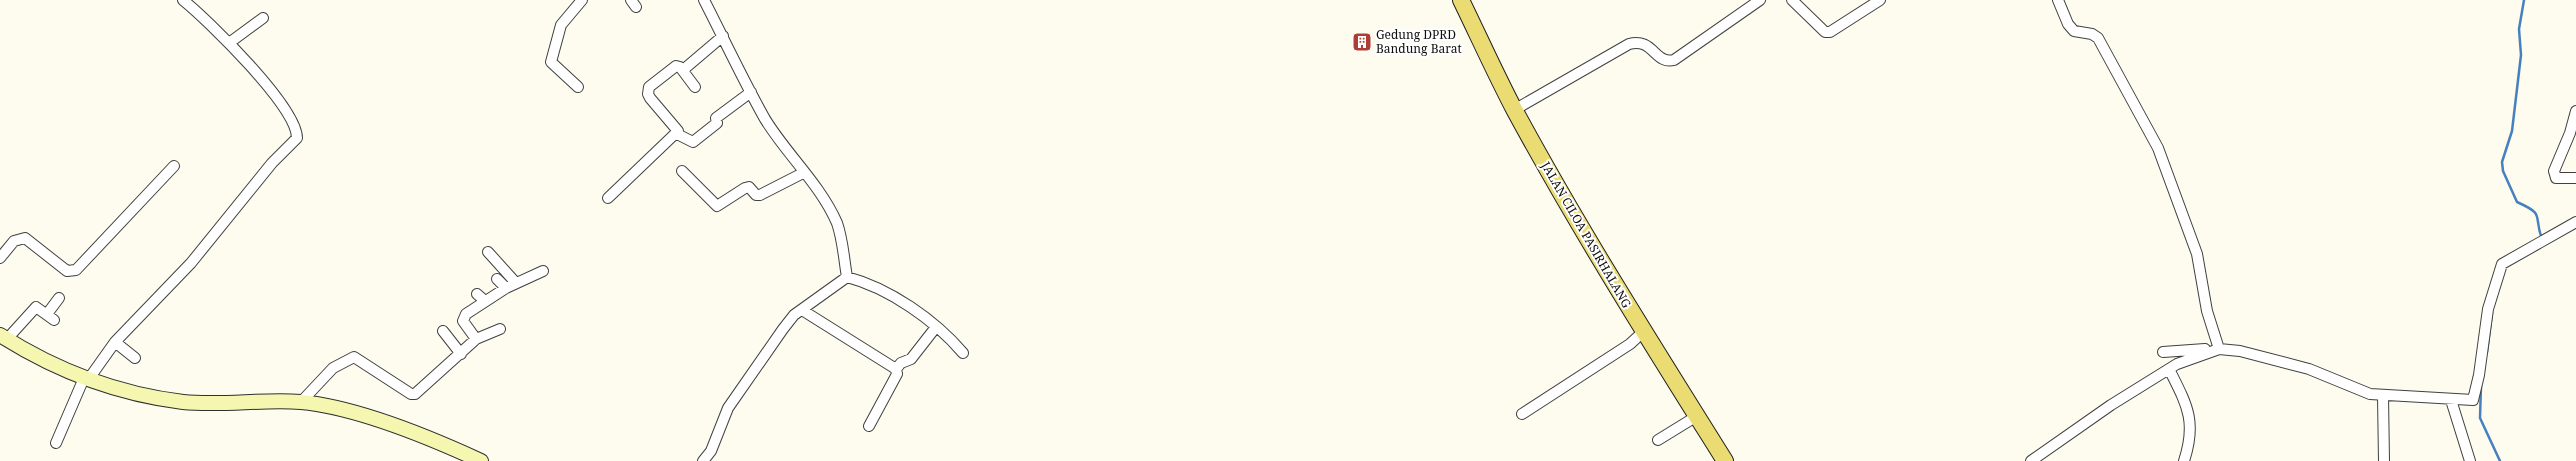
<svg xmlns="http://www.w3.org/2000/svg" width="2576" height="461" font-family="'Noto Serif',serif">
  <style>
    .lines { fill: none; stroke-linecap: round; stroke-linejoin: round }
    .stream { stroke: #4780be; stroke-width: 2.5 }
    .street-casing { stroke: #404040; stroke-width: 12 }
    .secondary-casing { stroke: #2f2f2f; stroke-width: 16 }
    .primary-casing { stroke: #1e1e1e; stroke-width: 18 }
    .street { stroke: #fff; stroke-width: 10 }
    .secondary { stroke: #f5f6b0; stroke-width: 14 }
    .primary { stroke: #eadb72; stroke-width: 16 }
    .labels { text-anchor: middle; stroke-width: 4; stroke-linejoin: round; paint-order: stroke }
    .poi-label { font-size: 12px; fill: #0d0d0d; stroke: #fff; text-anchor: start }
    .street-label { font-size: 12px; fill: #0d0d0d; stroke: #fff }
  </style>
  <rect width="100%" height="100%" fill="#fdfcee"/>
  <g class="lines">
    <!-- stream -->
    <path class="stream" d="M2524,0L2519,29L2521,55L2512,131L2502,162L2503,171L2517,202C2546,215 2533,215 2542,239
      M2487,352L2492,313
      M2481,386L2480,418L2500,461"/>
    <defs>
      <path id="street" d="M631,0L636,7
        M704,0C724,39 743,80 765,119C787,155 820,184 837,223C843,240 844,260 847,277
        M1792,0L1825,32H1830L1880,0
        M2058,0L2068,24L2074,31L2092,34L2098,38L2158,148L2197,254L2207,311L2219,349
        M229,43L263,18
        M683,70L723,36
        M578,87L551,62L561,25L582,0
        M1514,110L1629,44C1653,37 1655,65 1674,60L1760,0
        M2576,111L2570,133L2554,171L2556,178H2576
        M677,134L693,142L717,123L716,118L751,92
        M682,171L717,206L745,188L749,187L756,195H760L803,173
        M608,198L678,131L650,98L648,94L649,87L676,66L680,67L695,87
        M488,252L516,283
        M0,258L14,241L25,238L67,271L76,270L174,166
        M847,277C889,288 935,320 963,353
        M497,279L506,288
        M477,294L485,301
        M802,310L896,369
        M47,314L59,298
        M443,331L461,354
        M7,339L36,307L54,320
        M476,339L463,321L466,314L506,288L543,271
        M115,342L135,358
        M2163,352L2205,349
        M2169,369C2187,405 2197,421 2184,461
        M88,380L115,342L191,263L272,163L297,138C297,107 209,21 183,0
        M2383,396L2384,461
        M2451,400L2470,461
        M301,402L333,368L354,357L411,394H415L476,339L500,329
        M1522,414L1630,344L1643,332
        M869,426L897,374L896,369L901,363L911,359L936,327
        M1658,440L1697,416
        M56,443L84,378
        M703,461L711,451L728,408L783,329L794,315L847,277
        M2031,461L2111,405L2177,364L2219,349L2240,351L2309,369L2370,394L2473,400L2479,375L2488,309L2502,264L2576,222"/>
      <path id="secondary" d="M0,335C55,370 117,394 183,402C222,406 262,399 301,402C355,407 431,438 481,461"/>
      <path id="primary" d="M1461,0C1479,37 1496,75 1515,111C1580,231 1653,346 1725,461"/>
    </defs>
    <!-- street casing -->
    <use href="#street" class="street-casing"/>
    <!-- secondary casing -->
    <use href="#secondary" class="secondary-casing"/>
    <!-- primary casing -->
    <use href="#primary" class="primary-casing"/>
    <!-- street -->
    <use href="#street" class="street"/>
    <!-- secondary -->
    <use href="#secondary" class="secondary"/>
    <!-- primary -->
    <use href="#primary" class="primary"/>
  </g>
  <!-- icons -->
  <defs>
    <symbol id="building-square" viewBox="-11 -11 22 22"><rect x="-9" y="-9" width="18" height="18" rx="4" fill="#ae3d34" stroke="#fff"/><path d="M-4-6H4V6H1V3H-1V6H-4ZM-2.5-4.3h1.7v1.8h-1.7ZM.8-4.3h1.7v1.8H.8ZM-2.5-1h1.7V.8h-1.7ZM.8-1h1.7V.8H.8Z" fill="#fff"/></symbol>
  </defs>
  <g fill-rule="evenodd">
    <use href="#building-square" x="1351" y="31" width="22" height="22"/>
  </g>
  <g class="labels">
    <!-- poi labels -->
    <g class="poi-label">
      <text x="1376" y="39">Gedung DPRD<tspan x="1376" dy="14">Bandung Barat</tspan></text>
    </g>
    <!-- street labels -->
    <g class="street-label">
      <text transform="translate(1586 235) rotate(60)" y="4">JALAN CILOA PASIRHALANG</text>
    </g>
  </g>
</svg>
